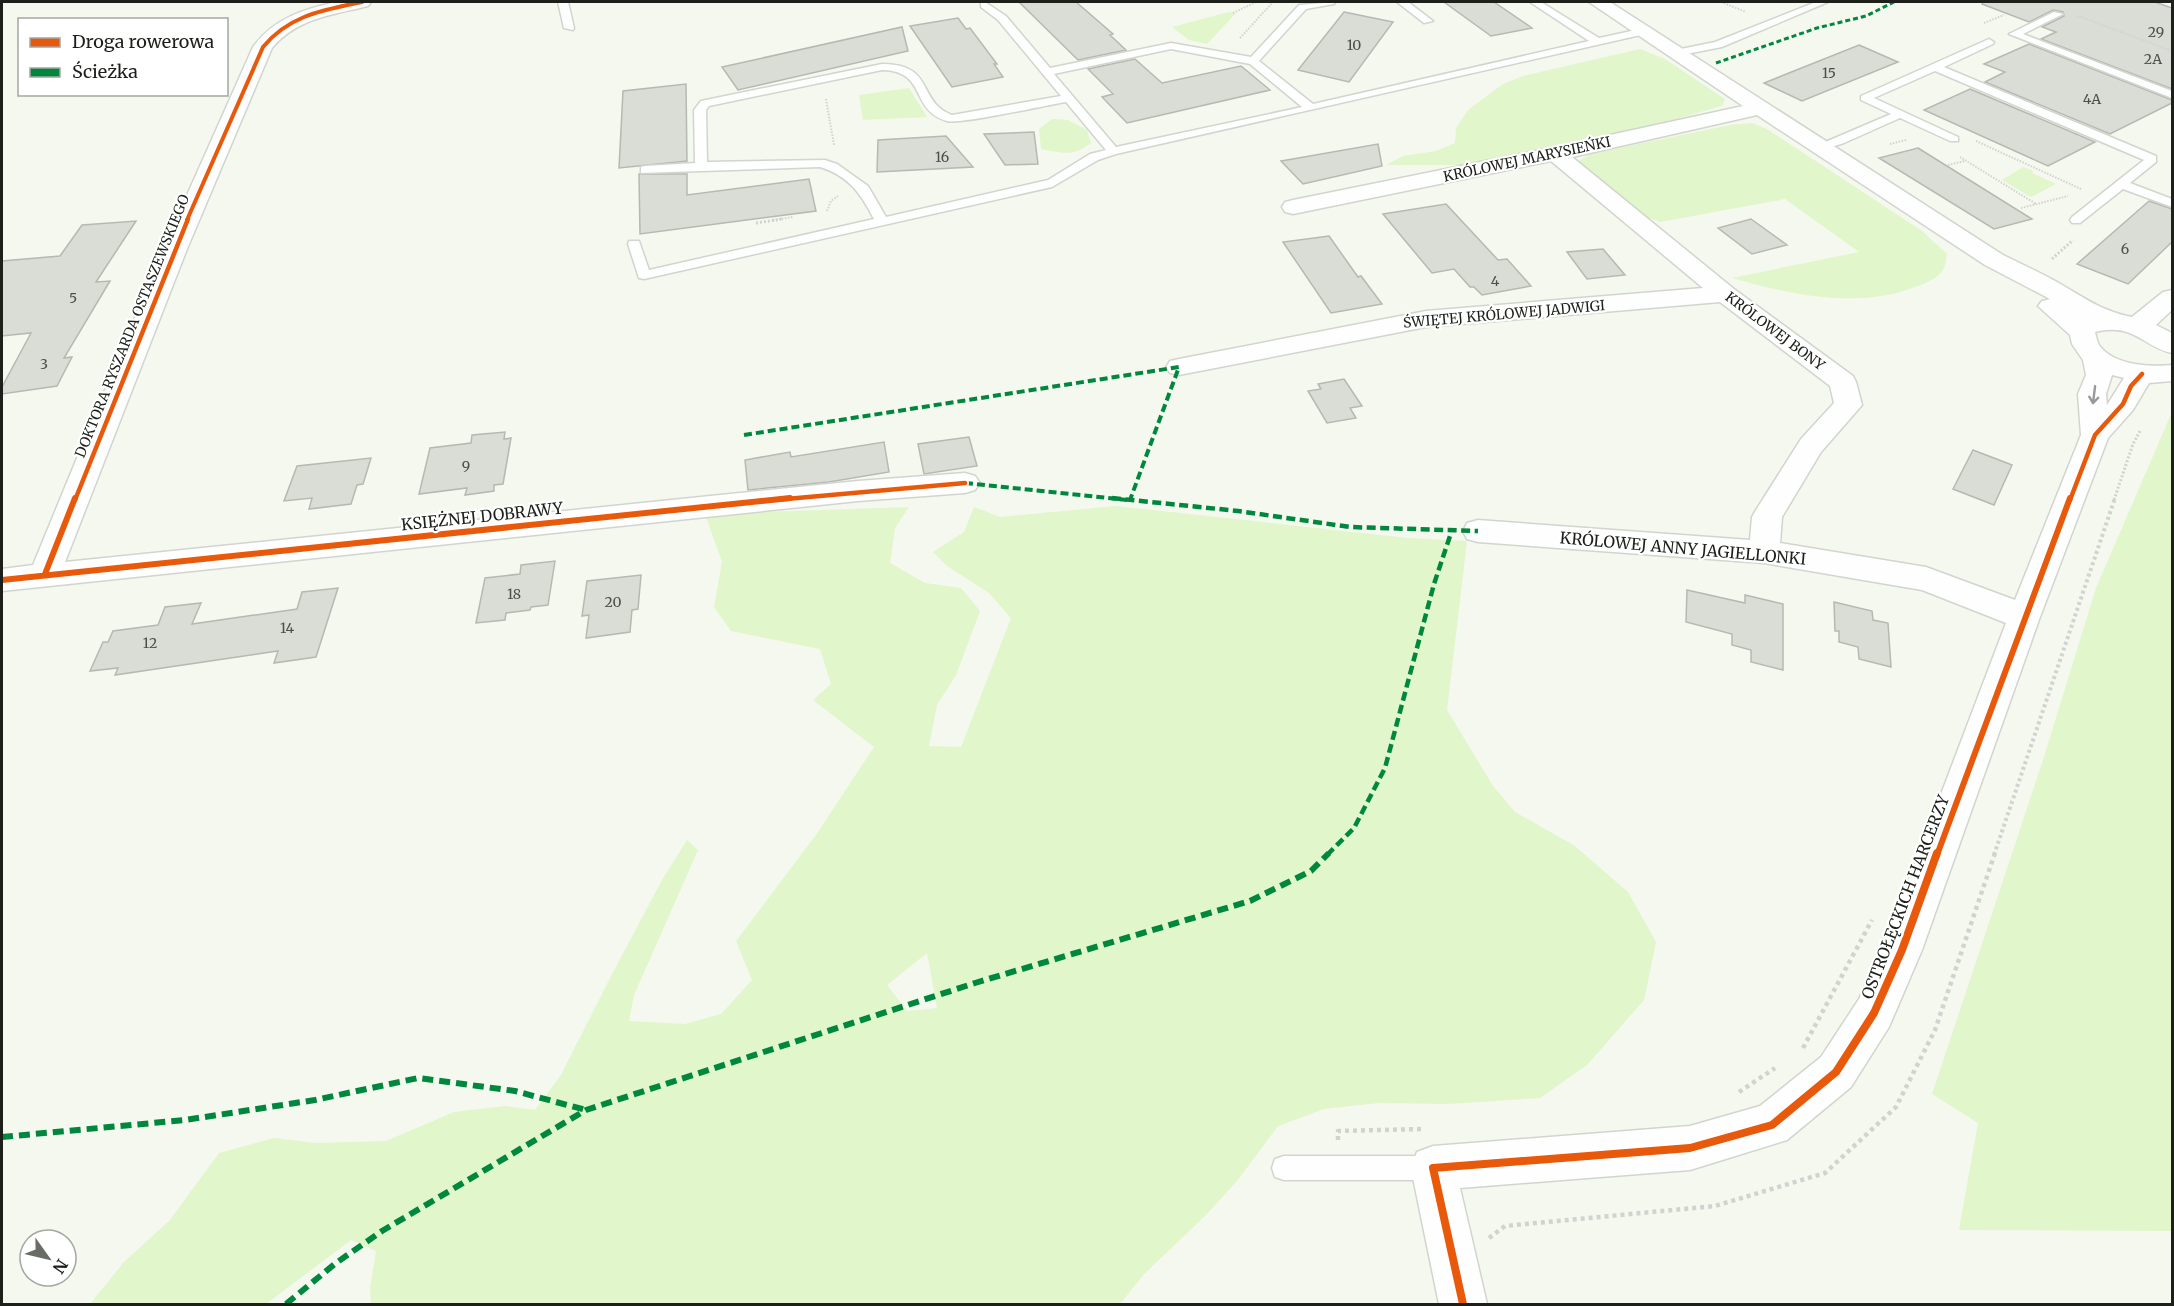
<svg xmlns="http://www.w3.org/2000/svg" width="2174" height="1306" font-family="Merriweather,serif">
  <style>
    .green { fill: #e1f6ca; fill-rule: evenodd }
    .building { fill: #dadcd6; stroke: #b6b9b2; stroke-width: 1.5 }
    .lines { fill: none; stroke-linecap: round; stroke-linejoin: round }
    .lane-casing { stroke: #d1d5ce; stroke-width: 3 }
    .street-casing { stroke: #d1d5ce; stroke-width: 3 }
    .path-far3 { stroke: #d1d3d0; stroke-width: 2; stroke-dasharray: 1.5 1.5; stroke-linecap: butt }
    .path-far2 { stroke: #d1d3d0; stroke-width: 3; stroke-dasharray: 2 2; stroke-linecap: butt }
    .path-far1 { stroke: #d1d3d0; stroke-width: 4; stroke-dasharray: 3 3; stroke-linecap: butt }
    .path { stroke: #d1d3d0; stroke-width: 4.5; stroke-dasharray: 4 4; stroke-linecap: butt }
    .lane { fill: #fdfefd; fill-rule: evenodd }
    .street { fill: #fdfefd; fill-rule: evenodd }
    .quiet-far3 { stroke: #00873e; stroke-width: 3; stroke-dasharray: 5 3; stroke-linecap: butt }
    .quiet-far2 { stroke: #00873e; stroke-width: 4; stroke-dasharray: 8 4; stroke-linecap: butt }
    .quiet-far1 { stroke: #00873e; stroke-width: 4.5; stroke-dasharray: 9 4.5; stroke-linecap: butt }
    .quiet { stroke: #00873e; stroke-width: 6; stroke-dasharray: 11 6; stroke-linecap: butt }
    .cycleway-far3-casing { stroke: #fff; stroke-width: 6 }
    .cycleway-far2-casing { stroke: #fff; stroke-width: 8 }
    .cycleway-far1-casing { stroke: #fff; stroke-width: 10 }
    .cycleway-casing { stroke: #fff; stroke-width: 11 }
    .cycleway-far3 { stroke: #e8590c; stroke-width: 4 }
    .cycleway-far2 { stroke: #e8590c; stroke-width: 4.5 }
    .cycleway-far1 { stroke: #e8590c; stroke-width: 6 }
    .cycleway { stroke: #e8590c; stroke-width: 8 }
    .oneway { stroke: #989a97 }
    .labels { text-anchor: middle; stroke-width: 4.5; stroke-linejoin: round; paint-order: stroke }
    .number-label { font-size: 14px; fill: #4c4f49 }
    .far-street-label { font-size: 14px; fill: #1d201a; stroke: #fff }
    .street-label { font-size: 16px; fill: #1d201a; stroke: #fff }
  </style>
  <rect width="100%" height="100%" fill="#f4f8ef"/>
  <!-- green -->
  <path class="green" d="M1229,12L1236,13L1207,44L1189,40L1172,27Z
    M1640,49L1665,59L1725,99L1722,106L1567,150L1481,165H1386L1403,156L1436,151L1455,143L1456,128L1468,110L1503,84L1523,76Z
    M909,88L927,117L863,120L859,95Z
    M1052,119L1068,120L1087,130L1091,143C1073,157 1062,153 1041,149L1039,129Z
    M1752,123L1767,129L1922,231L1947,254C1946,258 1946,264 1944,268C1940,277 1927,283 1918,286C1858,310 1792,295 1732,278L1859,252L1785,199L1660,222L1636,213L1584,170L1579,161L1590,154L1730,125Z
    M2023,167L2034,171L2032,173L2056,184L2031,197L2002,180Z
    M2172,412V1231L1959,1230L1978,1123L1932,1094L2043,760L2096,588Z
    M1116,506L1408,538L1467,541L1447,710L1493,786L1515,812L1575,846L1628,892L1656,942L1644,1000L1587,1065L1540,1098L1448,1104L1379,1103L1324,1109L1278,1126L1237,1181L1205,1216L1144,1274L1120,1304H371L370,1288L376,1251L351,1240L266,1304H90L124,1262L170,1220L219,1153L274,1138L316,1143L386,1141L454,1112L505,1106L535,1110L561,1075L610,978L662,880L687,840L698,850L634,995L629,1021L685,1024L721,1014L752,980L736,941L816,835L874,747L813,700L831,684L820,649L731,631L714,607L722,562L705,514L909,507L895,528L890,563L925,583L961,588L980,611L956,675L937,705L929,746L961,747L1011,618L989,593L947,566L933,552L964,532L974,507L1000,517ZM927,953L937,1008L907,1011L887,985Z"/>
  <!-- building -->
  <path class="building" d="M1019,2H1076L1113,34L1110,35L1126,50L1078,60Z
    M1444,2H1494L1532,28L1491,36Z
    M1983,2H2155L2172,8V89L2041,39L2056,32L2042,27L2064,16L2063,12L2053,10L2029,22L1982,4Z
    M1344,12L1393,22L1349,82L1298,70Z
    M958,18L966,29L970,28L997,64H994L1003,77L952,87L910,26Z
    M902,27L908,51L738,90L722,67Z
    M2029,44L2172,100V103L2110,134L1985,82L2005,72L1984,64Z
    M1859,45L1898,62L1802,101L1764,83Z
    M1135,59L1162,83L1241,66L1270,90L1127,123L1102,97L1113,94L1088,69Z
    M686,84L687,161L619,168L623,91Z
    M1970,89L2095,142L2048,166L1924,110Z
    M1034,132L1038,164L1005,165L984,134Z
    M946,136L973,167L877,172L878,140Z
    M1378,144L1382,166L1303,184L1281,161Z
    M1918,148L2032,219L1994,229L1879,158Z
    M639,174H687V195L809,179L816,211L640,234Z
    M2149,201L2172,209V242L2128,284L2077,264Z
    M1446,204L1498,260L1507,259L1531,286L1482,295L1474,287H1470L1454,269L1432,273L1383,214Z
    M1751,219L1787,245L1752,254L1718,228Z
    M136,221L96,282L110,281L64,358L72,357L57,386L2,394V387L31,333L2,336V261L60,256L82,225Z
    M1329,236L1358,277L1361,276L1382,304L1331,313L1283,242Z
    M1603,249L1625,275L1587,279L1567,252Z
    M1344,379L1362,406L1350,408L1356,418L1327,423L1308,391L1321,389L1318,384Z
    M505,432L504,439L511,438L503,484L494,485V491L465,495L467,488L419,494L430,448L471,443L472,435Z
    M969,437L977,466L924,474L918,444Z
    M884,442L889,472L829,482L748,490L745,460L790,452L791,457Z
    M1973,450L2012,465L1994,505L1953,489Z
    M371,458L363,484L357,485L351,504L309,509L312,498L284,501L297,466Z
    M555,561L548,605L531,607L530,610L506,613L505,620L476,623L485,578L520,574L521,565Z
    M641,575L638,609L632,610L630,632L586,638L589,615L582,616L587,581Z
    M338,588L316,657L274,663L278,651L115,675L118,668L90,671L103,642H108L113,631L158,625L165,607L201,603L192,624L297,609L302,592Z
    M1687,590L1745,603V595L1783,604V670L1751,662V650L1732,645V634L1686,622Z
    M1834,602L1872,611L1873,620L1888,623L1891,667L1859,659L1858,647L1839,642V631H1835Z"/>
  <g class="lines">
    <defs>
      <path id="lane" d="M558,2H568L574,28L573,30L564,28Z
        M985,2L1006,16L1050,68L1171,43L1251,57L1299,5L1335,2L1334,4L1306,9L1259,61L1313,104L1589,41L1530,2H1541L1599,38L1645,28L1650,31L1645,34L1116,154L1098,160L1052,187L644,279L639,278L628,244L629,241H639L640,244L649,270L874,219C861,194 849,176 820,167L641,173V167L645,166L695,163L694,110L701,101L882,64C936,64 916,101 952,115L1061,96L998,20L981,7V3ZM1171,49L1250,64L1302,107L1116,147L1054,74ZM882,70C928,71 909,110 947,121C958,125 1047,105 1066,102L1106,150L1090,154L1048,180L886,217L868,186L837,164L825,160L707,162L706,110L709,106Z
        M1397,2H1408L1433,21L1424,23Z
        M1816,2H1828L1722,47L1676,56L1671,53L1676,50L1715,42Z
        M2054,12L2063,14L2023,34L2172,91V98L2009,34Z
        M1989,39L1994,42L1993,44L1944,67L2156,156V162L2130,183L2172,199V207L2123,189L2080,223H2072L2070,220L2072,217L2144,160L1935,71L1874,98L1958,137V141H1950L1900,118L1844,143L1822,150L1816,146L1891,114L1861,100V96Z
        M1284,1156H1433L1442,1159L1445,1168L1442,1177L1433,1180H1284L1275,1177L1272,1168L1275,1159Z"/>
      <path id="street" d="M337,2H371L368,6C332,15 297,18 272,48L187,249L65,562L858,481L965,473L975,476L980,483L975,490L965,493L858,501L2,591V569L33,565L163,249L253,47C274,18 304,9 337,2Z
        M1589,2H1610L2003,255C2021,264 2039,272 2057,282C2083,297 2101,311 2132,317L2163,292L2172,290V310L2156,325L2172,333V353C2143,347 2134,322 2095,332C2096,336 2097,341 2099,345C2114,366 2151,367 2172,365V381L2149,383L2133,410L2108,438L2040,617L1922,950L1889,1027L1851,1087L1787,1140L1690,1170L1460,1188L1487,1304H1439L1411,1168L1417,1152L1433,1146L1690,1126L1760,1106L1821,1057L1859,999L1883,947L2006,623L1922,590L1764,563L1478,542L1467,539L1463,531L1467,523L1478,520L1750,540L1752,517L1756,510L1801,439L1834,403L1830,386L1720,302L1426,327L1179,375L1170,373L1166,367L1170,361L1179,359L1426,311L1703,288L1551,161L1293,214L1285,212L1282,207L1285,202L1293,200L1555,147L1743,106ZM1757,115L1985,265L2050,299L2042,301L2038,306L2070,335L2072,344L2083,360L2086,375L2078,394L2081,435L2015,600L1926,567L1780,543L1782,517L1821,452L1862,405L1856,382L1853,376L1734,289L1572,157ZM2112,375L2124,378L2107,405L2106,394Z"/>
    </defs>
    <!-- lane casing -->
    <use href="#lane" class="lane-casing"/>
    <!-- street casing -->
    <use href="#street" class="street-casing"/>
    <!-- path-far3 -->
    <path class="path-far3" d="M1721,2L1746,12
      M1233,13L1256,2
      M2078,16L2172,51
      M1984,23L2004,15
      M1240,38L1272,3
      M826,99L834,145
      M1976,141L2081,189
      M1890,144L1906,140
      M1960,157L2036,204
      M1948,165L1965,161
      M2021,208L2068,196
      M827,211L831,201L838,196
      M773,220L793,217"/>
    <!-- path-far2 -->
    <path class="path-far2" d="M756,223L782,219
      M2052,259L2073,240
      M2114,500L2133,444L2140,431"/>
    <!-- path-far1 -->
    <path class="path-far1" d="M1994,855L2115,498"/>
    <!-- path -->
    <path class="path" d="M1803,1048L1872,920
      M1739,1092L1775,1068
      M1338,1140V1131L1423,1129
      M1489,1238L1505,1226L1715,1206L1825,1173L1896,1107L1935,1030L1995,853"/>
    <!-- lane -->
    <use href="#lane" class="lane"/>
    <!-- street -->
    <use href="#street" class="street"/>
    <!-- quiet-far3 -->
    <path class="quiet-far3" d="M1716,63L1817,28L1866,16L1894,2"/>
    <!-- quiet-far2 -->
    <path class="quiet-far2" d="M744,435L1179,367L1130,500
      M965,483L1127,500"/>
    <!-- quiet-far1 -->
    <path class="quiet-far1" d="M1112,498L1238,511L1350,527L1478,531
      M1129,501L1130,498
      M1327,855L1354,828L1385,768L1434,584L1452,530"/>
    <!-- quiet -->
    <path class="quiet" d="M2,1137L185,1120L315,1100L418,1078L515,1091L586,1110
      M286,1304L336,1263L382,1231L586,1110L975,983L1250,901L1311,871L1329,853"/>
    <defs>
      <path id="cycleway-far3" d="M187,220L263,47C289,15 324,10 362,2"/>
      <path id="cycleway-far2" d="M75,500L188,219
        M775,500L965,483
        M2070,500L2095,435L2123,404L2131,386L2142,374"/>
      <path id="cycleway-far1" d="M45,574L75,498
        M2,580L790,498
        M1937,855L2070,498"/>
      <path id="cycleway" d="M1463,1304L1433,1168L1690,1148L1772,1125L1836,1072L1874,1013L1902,950L1937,853"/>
    </defs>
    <!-- cycleway-far3 casing -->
    <use href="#cycleway-far3" class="cycleway-far3-casing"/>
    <!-- cycleway-far2 casing -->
    <use href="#cycleway-far2" class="cycleway-far2-casing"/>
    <!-- cycleway-far1 casing -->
    <use href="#cycleway-far1" class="cycleway-far1-casing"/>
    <!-- cycleway casing -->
    <use href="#cycleway" class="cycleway-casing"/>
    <!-- cycleway-far3 -->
    <use href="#cycleway-far3" class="cycleway-far3"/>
    <!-- cycleway-far2 -->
    <use href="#cycleway-far2" class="cycleway-far2"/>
    <!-- cycleway-far1 -->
    <use href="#cycleway-far1" class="cycleway-far1"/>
    <!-- cycleway -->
    <use href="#cycleway" class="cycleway"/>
  </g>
  <!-- one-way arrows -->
  <defs><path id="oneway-shaft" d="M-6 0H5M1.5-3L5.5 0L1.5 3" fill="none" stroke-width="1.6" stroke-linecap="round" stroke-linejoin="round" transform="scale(1.5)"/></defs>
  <use class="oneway" href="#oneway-shaft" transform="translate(2094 395) rotate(97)"/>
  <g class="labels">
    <!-- number labels -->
    <g class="number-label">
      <text x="2156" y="37">29</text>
      <text x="1354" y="50">10</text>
      <text x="2153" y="64">2A</text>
      <text x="1829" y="78">15</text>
      <text x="2092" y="104">4A</text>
      <text x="942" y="162">16</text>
      <text x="2125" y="254">6</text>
      <text x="1495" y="286">4</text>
      <text x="73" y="303">5</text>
      <text x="44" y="369">3</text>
      <text x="466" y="471">9</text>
      <text x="514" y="599">18</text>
      <text x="613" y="607">20</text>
      <text x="287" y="633">14</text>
      <text x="150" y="648">12</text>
    </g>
    <!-- far-street labels -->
    <g class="far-street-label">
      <text transform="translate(1527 159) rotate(-12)" y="5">KRÓLOWEJ MARYSIEŃKI</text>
      <text transform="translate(1504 314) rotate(-5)" y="5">ŚWIĘTEJ KRÓLOWEJ JADWIGI</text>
      <text transform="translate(132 326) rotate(-68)" y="5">DOKTORA RYSZARDA OSTASZEWSKIEGO</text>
      <text transform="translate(1775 331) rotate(37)" y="5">KRÓLOWEJ BONY</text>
    </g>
    <!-- street labels -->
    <g class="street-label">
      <text transform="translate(482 516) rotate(-6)" y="6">KSIĘŻNEJ DOBRAWY</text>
      <text transform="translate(1683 548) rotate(5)" y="6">KRÓLOWEJ ANNY JAGIELLONKI</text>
      <text transform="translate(1905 897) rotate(-69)" y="6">OSTROŁĘCKICH HARCERZY</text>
    </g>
  </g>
  <!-- border -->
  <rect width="2174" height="1306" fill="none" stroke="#1d201a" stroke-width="6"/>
  <!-- legend -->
  <rect x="18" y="18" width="210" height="78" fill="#ffffff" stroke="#a5a6a3" stroke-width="1.5"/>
  <rect x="30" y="38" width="30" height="9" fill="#e8590c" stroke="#a5a6a3" stroke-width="1.5"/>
  <text x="72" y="48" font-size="18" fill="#1d201a">Droga rowerowa</text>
  <rect x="30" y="68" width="30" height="9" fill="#00873e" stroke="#a5a6a3" stroke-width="1.5"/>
  <text x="72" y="78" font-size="18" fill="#1d201a">Ścieżka</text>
  <!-- north arrow -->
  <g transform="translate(48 1258) rotate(124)"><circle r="28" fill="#ffffff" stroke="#a5a6a3" stroke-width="1.5"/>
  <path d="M0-4.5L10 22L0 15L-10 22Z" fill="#686c65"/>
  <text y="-9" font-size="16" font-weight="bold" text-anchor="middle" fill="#1d201a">N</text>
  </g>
</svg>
